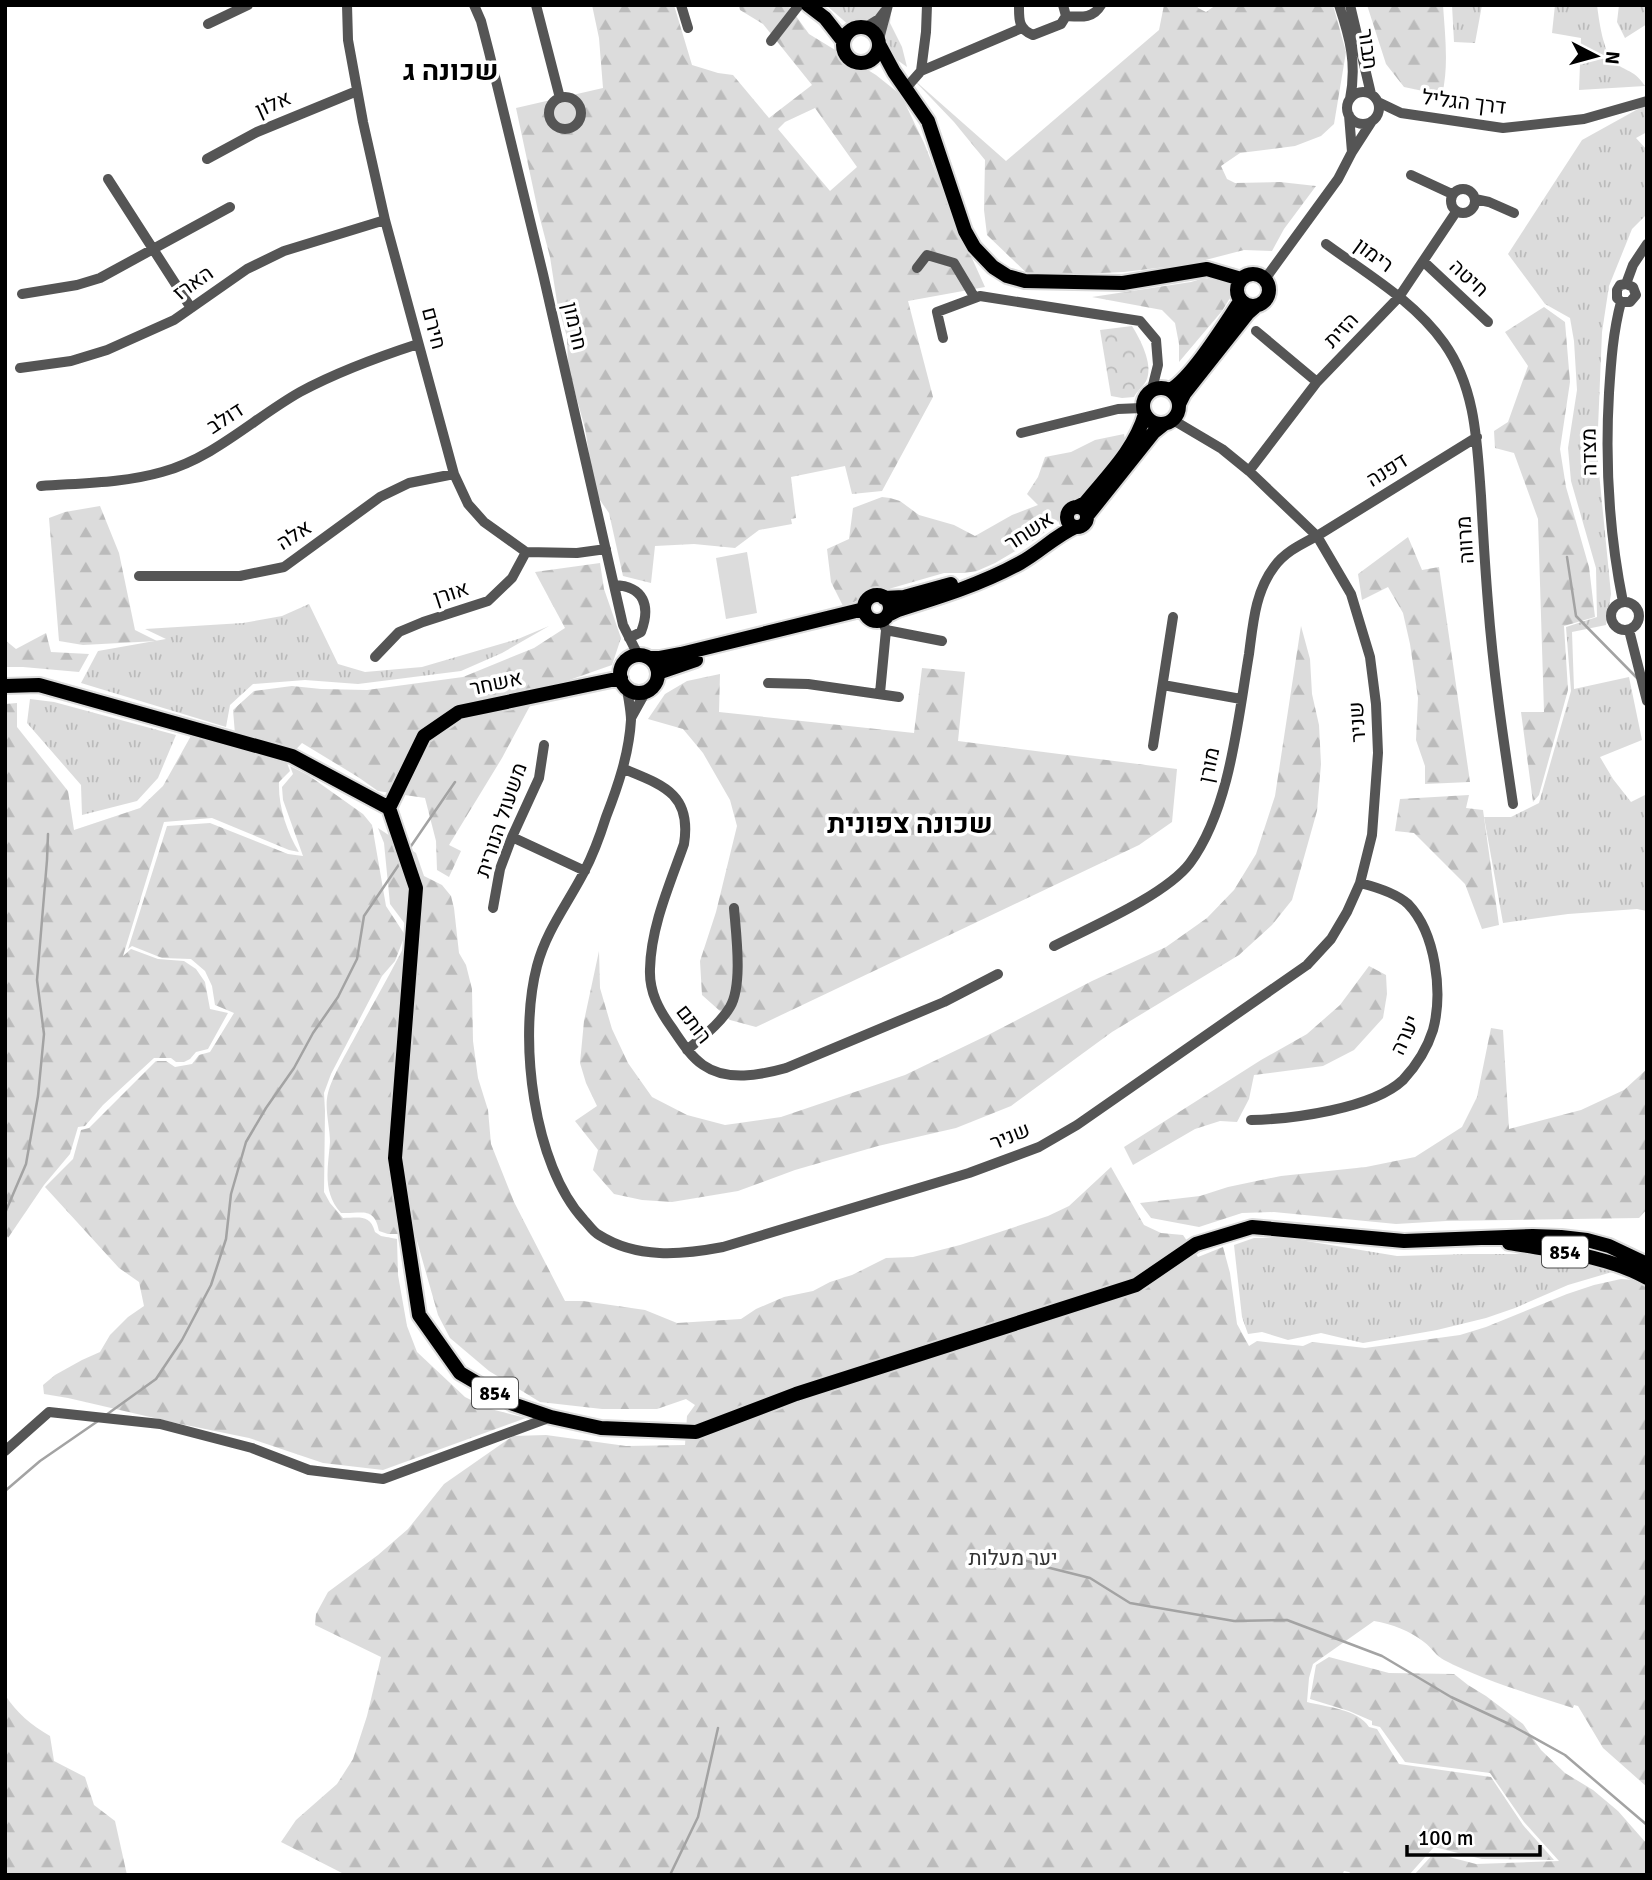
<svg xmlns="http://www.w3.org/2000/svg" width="1652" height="1880" font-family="Signika,Heebo,sans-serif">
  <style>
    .grass { fill: url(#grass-tufts) }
    .forest { fill: url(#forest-firs); fill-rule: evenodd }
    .park { fill: url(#park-crowns) }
    .garden { fill: #dcdcdc }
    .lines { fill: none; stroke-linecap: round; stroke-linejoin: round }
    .stream { stroke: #a3a3a3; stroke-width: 2.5 }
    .major-casing { stroke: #dbdbdb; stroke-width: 18 }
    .minor { stroke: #555; stroke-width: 10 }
    .major { stroke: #000; stroke-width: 14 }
    .labels { text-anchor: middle; stroke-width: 7; stroke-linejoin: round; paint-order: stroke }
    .shield { fill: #fff; stroke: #4c4c4c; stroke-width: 2 }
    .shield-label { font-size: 19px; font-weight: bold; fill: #000 }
    .street-label { font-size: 21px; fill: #000; stroke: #fff }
    .park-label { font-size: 21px; fill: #333; stroke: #fff }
    .district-label { font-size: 28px; font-weight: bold; fill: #000; stroke: #fff }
  </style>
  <defs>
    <pattern id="grass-tufts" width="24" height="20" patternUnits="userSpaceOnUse" patternTransform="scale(1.75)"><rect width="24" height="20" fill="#dcdcdc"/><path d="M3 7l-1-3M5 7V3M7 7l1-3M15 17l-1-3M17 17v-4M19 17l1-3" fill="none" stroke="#bbb"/></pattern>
    <pattern id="forest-firs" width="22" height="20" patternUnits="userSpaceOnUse" patternTransform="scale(1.75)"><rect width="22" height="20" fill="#dcdcdc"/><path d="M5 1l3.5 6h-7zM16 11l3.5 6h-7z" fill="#bbb"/></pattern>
    <pattern id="park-crowns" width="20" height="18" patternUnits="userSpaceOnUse" patternTransform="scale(1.75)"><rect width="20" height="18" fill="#dcdcdc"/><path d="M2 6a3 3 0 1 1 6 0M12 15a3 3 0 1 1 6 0" fill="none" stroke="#bbb"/></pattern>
  </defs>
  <rect width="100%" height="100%" fill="#fff"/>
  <!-- grass -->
  <path class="grass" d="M826,5H892L890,23L902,47L907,67L851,27Z
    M1452,5H1482L1475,43L1454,42Z
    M1555,5H1597C1599,20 1603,53 1615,63C1629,73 1634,70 1645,86L1579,90L1581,38L1552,33Z
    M1619,5H1647V24L1625,38L1617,22Z
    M1647,104V132L1636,138L1647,150V214L1632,229L1609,286L1602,332L1597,452L1611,594L1606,625L1572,632L1574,689L1629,677L1642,740L1600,757L1613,779L1631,802L1647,794V911L1637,909L1568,914L1503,923L1484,817H1511L1539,803L1571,691L1566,627L1597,617L1596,568L1571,481L1568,448L1577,390L1574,341L1570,318L1545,304L1508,254L1582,140Z
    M309,604L338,664L365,672L422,667L518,639L549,626L502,653L461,671L358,684L305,680L253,684L230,705L226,727L81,683L98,651L166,639L145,629L243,623L282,616Z
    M30,699L54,702L176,735L158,778L137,801L82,815L81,785L27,723Z
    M1254,1238H1288L1397,1256L1469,1254H1616L1612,1272L1568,1285L1515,1308L1486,1318L1437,1330L1363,1343L1321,1333L1288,1340L1262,1332L1248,1334L1242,1317L1234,1245Z"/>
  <!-- forest -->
  <path class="forest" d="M592,5H674L692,65L718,73L733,75L769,118L812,85L763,24L740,10L739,5H788L809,34L876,75L901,95L924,143L956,223L985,287L908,301L933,397L882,491L852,494L845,466L791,477L796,518L791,519L792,524L759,530L735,548L694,544L655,546L651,583L623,576L609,513L595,493L585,428L568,368L567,337L557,302L550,257L538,211L516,108L603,88L599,38ZM815,108L857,167L830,191L778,129L785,122Z
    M1164,5H1197L1198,8L1206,12L1216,5H1333L1346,52L1334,124L1321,136L1295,146L1240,153L1221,166L1227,179L1235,183L1280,182L1316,186L1284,229L1272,251L1244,250L1190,264L1124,272L1080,274L1034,280L987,235L984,210L985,160L954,122L912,78L1006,161L1159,30Z
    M1367,5H1443C1445,35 1449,66 1442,95L1404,87L1386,64Z
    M1204,278L1228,283L1233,293L1222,311L1179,362V344L1175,323L1162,310L1092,297L1191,282Z
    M1544,307L1565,322L1570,382L1560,449L1566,487L1589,567L1595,617L1564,626L1568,690L1539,795L1533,802L1521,712H1544L1538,519L1514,453L1495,448L1494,431L1508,422L1528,366L1505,332Z
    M1124,434L1126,444L1075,506L1060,520L1036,539L995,563L977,571L965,573H944L892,588L843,606L831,582L827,549L849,539L853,508L882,497L890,498L900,501L919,515L954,525L975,536L1012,515L1038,505L1027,494L1038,477L1045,457L1071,452L1095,440Z
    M100,506L119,553L135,630L157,641L83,645L59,641L49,518L65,512Z
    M1408,537L1422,570L1439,567L1470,782L1425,784V766L1416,740L1418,698L1410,644L1403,613L1388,587L1362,600L1358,574Z
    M600,563L604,589L621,638L612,665L538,691L502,758L449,845L461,851L449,877L437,870L436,841L425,798L378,791L358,777L302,743L286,760L290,771L279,782C278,806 287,832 299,852L289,850L212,818L164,822L123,956L131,949L158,959L184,961L196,969L205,982L210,1009L228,1013L208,1049L196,1052L190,1059L184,1062H176L171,1058H154L103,1105L85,1126L78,1127L70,1154L44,1185L8,1238L5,1232V704L17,703V727L68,791L74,830L140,808L163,786L192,734L236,746L233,710L254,691L292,686L321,689L367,690L463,677L534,648L565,628L535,572Z
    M1301,626L1310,659L1312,694L1319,725L1321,764L1317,811L1292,900L1272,925L1239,955L1112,1032L1011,1106L956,1128L878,1146L795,1170L738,1191L672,1202L642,1200L614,1194L593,1170L598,1150L575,1121L597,1106L586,1083L580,1063L584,1021L599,951L600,988L612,1029L628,1063L652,1097L687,1115L725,1125L781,1117L905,1075L988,1035L1092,981L1166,947L1207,918L1234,890L1256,854L1275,796Z
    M46,633L51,652L89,654L79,672L23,667H5V640L16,649Z
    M922,668L965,672L958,741L1177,769L1172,822L1139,845L756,1027L730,1020L702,995L700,961L716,912L737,826L730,800L703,753L683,729L648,719L665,694L687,681L720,674L719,712L914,733Z
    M290,766L308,775L363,814L372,825L386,906L405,935L395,961L382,976L331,1074L324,1093L325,1111L324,1192L330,1203L343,1218C359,1218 370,1214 375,1232L381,1236L397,1239L398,1275L407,1326L417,1352L465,1397L487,1408L526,1418L383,1470L323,1463L249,1438L176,1423L68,1398L44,1394L43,1385L55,1375L82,1360L100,1352L110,1335L128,1317L144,1306L139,1282L119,1268L45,1187L73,1159L81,1130L89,1128L156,1061H166L175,1067L192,1064L199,1055L210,1052L234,1013L215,1005L212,986L205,971L191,959L162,958L132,946L128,949L167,826L210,823L288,854L303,856L283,800L282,787L293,774Z
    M1469,795L1466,808L1483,810L1499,925L1482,929L1465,884L1414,833L1395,831L1400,799Z
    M378,828L416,853L424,876L442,885L451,896L454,908L459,953L466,965L472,989L473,1041L478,1078L488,1110L491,1144L514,1202L565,1301H583L645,1310L677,1323L741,1319L756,1309L784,1297L813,1291L830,1282L852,1275L886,1258L913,1257L960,1245L1048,1216L1069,1206L1111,1167L1144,1225L1161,1233L1183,1235L1198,1257L1223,1247L1230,1273L1237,1324L1249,1346L1257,1341L1303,1346L1312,1342L1365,1348L1460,1335L1486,1327L1567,1294L1594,1285L1621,1279L1634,1280L1647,1287V1787L1603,1748L1578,1706L1574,1705L1573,1708C1530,1694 1485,1681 1444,1660C1436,1656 1432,1648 1424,1642C1410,1631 1392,1624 1374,1621L1313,1664L1309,1678L1307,1702C1326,1707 1358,1709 1369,1727L1377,1729L1399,1764L1491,1777L1523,1825L1554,1860L1482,1859L1434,1847L1409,1875H1353L1349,1872L1344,1871L1342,1875H341L342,1873L281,1842L296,1820L337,1784L353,1759L367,1716L381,1657L315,1625L316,1614L328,1592L378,1555L408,1529L444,1484L513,1436L546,1435L626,1446L685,1445L687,1416L695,1405L686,1399L657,1409H602L540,1402L489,1371L450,1338L438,1315L415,1234H388L379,1231C374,1206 362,1214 341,1213C322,1192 328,1168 330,1142C330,1126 324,1108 328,1093C332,1077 348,1050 356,1035C375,1000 395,966 412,930L408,928L390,904L384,843Z
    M1369,966L1386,975L1387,994L1383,1018L1354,1050L1323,1066L1254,1075L1249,1099L1237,1122L1220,1121L1195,1129L1133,1165L1124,1147L1261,1060L1307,1034L1340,1005Z
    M1491,1028L1503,1030L1509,1129L1581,1110L1624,1090L1647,1069V1209L1639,1218L1446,1221L1396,1224L1274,1212L1242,1213L1199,1227L1151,1218L1140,1203L1200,1196L1228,1187L1281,1176L1366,1167L1415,1157L1462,1127L1477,1097Z
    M1329,1657L1389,1673L1454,1674L1468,1685L1486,1696L1523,1724L1541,1750L1565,1773L1593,1790L1618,1811L1647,1844V1875H1414L1434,1853L1476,1864L1559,1861L1524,1822L1490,1773L1405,1762L1380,1727L1372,1725V1721L1349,1711L1310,1699L1316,1665Z
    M5,1695C17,1713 31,1725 50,1736L54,1761L85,1777L94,1805L115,1821L127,1875H5Z"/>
  <!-- park -->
  <path class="park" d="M1132,326C1140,339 1153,363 1147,379C1145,385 1137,391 1134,397L1122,398L1111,396L1100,330Z"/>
  <!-- garden -->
  <path class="garden" d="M747,552L757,613L726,619L716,558Z"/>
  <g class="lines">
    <!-- stream -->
    <path class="stream" d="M1567,557L1576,616L1637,678
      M409,849L455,782
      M5,1213L26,1164L38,1096L44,1034L37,980L47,860L48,834
      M106,1415L156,1379L182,1340L211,1285L226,1239L231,1194L246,1142L266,1108L294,1068L313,1033L338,997L357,959L364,916L402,860
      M5,1491L40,1461L98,1421
      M994,1550L1042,1566L1090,1578L1130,1603L1234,1621L1287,1620L1382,1656L1451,1697L1509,1724L1565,1755L1647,1825
      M670,1875L698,1817L718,1728"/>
    <defs>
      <path id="major" d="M808,5L825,18L843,41
        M843 45a18 18 0 1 1 36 0a18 18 0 1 1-36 0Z
        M880,46L894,72L928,121L965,231L974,247L993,267L1007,276L1025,281L1123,283L1207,269L1241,279
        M1237 290a16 16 0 1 1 32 0a16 16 0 1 1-32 0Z
        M1143 406a18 18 0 1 1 36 0a18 18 0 1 1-36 0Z
        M1170,390C1192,378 1226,322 1241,300
        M1179,404L1184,394L1248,313L1256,306
        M1067 517a10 10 0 1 1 20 0a10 10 0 1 1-20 0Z
        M1077,507L1085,503C1107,476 1135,449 1145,414
        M1087,516L1154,432L1164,424
        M864 608a13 13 0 1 1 26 0a13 13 0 1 1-26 0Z
        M884,598L904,597L951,584
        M888,615L898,610C940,597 982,584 1020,563C1040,552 1055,536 1075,527
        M620 674a19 19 0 1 1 38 0a19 19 0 1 1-38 0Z
        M649,658H660L681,654L864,609
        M658,673L696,660
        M5,686L39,685L292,756L389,808L416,888L395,1158L419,1315L460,1373L513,1404L551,1417L601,1428L696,1432L796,1394L1136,1285L1196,1244L1252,1227L1404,1241L1533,1236L1561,1237L1587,1240L1609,1246L1647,1264
        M389,808L424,736L459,712L621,678
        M1509,1243C1555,1251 1606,1255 1647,1278"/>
    </defs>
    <!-- major casing -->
    <use href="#major" class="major-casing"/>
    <!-- minor -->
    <path class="minor" d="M347,5L348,40L363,122L385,220L454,474L468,504L484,522L526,552L577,553L606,549
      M474,5L481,21L489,52L543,274L623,625L638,655
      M536,5L560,98
      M681,5L688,28
      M1019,5C1019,19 1018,29 1033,35L1061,24L1066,16
      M1063,5L1066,16C1081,17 1093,19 1101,5
      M1339,5C1350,38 1357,64 1350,99
      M1350,5L1371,94
      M208,24L248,5
      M866,27L879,19L885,11
      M879,39L888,5
      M771,41L799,5
      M921,71L1022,28
      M906,88L921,71L926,32L927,5
      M1347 108a16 16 0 1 1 32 0a16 16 0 1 1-32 0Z
      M549 113a16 16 0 1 1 32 0a16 16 0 1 1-32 0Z
      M1378,102L1401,113L1503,128L1584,119L1647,101
      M1349,115L1352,152
      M207,159L257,132L357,91
      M1411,175L1452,194
      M108,179L191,308
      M1451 201a12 12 0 1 1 24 0a12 12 0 1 1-24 0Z
      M1475,199L1489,202L1514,213
      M1326,244C1367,274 1414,301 1444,343C1476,388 1477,443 1481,496C1483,532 1485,567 1488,603C1493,670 1503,737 1513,804
      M1424,262L1488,322
      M917,268L927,255L954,263L975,298
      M1265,279L1338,179L1352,152L1372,121
      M1626,284L1633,265L1647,244
      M22,294L77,285L100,278L230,207
      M1621,302C1613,332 1611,362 1609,393C1605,463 1609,533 1623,602
      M1621,302H1630L1636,295L1633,287L1626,284
      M1621,302L1617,298V290L1620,285L1626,284
      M1256,331L1317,382
      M943,338L937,312L980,296L1140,321L1156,340L1158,365L1152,389
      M20,368L71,361L107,350L174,320L247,269L284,251L385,220
      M1021,433L1118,409L1142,408
      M1249,471L1317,382L1399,297L1456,212
      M41,486C81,483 124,483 162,472C214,458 254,418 300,392C337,372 378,357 418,344
      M139,576H240L284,567L380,497L409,483L454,474
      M614,585C644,586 651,606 641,632L629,638
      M1611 616a14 14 0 1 1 28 0a14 14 0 1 1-28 0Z
      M886,630L942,641
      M1629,630L1647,701
      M375,657L399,632L423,622L488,601L512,578L526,552
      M768,683L808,684L899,697
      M1163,685L1241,699
      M627,688C628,698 631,710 631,720C629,754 618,786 606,817C600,836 593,855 584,872C568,903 546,931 537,966C518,1038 533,1165 584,1220C589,1225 593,1232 599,1235C637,1259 681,1255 723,1247L969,1173L1039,1147L1077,1125L1307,965L1331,939L1347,912L1360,883L1372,835L1378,753L1376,704L1370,657L1351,594L1317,536L1249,471L1222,449L1173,420
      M880,693L886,630L882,620
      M631,718L646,691
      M1153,746L1173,617
      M624,769C663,785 692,794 684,844C670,884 651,926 650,969C649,992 659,1010 672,1028C681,1041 690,1056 703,1065C727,1082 761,1075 786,1068L944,1002L998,974
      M512,837L585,871
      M493,908L500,869L512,837L539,778L544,745
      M1054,946C1091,927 1166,895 1190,863C1230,809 1238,719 1249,654C1253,624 1255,592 1274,567C1285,552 1300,545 1317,536L1477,437
      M687,1050C702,1037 720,1024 730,1007C743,985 736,934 734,908
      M1251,1120C1292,1119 1372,1109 1403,1080C1416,1066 1427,1049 1433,1030C1443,993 1436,933 1408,904C1396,893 1376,887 1360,883
      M5,1451L49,1412L160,1424L252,1448L309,1470L383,1479L551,1417"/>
    <!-- major -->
    <use href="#major" class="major"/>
  </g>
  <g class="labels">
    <!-- shield labels -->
    <g class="shield">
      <rect x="1542" y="1236.5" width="46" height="31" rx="5"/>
      <rect x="472" y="1377.5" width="46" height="31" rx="5"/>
    </g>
    <g class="shield-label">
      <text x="1565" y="1259">854</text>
      <text x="495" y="1400">854</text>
    </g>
    <!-- street labels -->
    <g class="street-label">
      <text transform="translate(1368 49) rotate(82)" y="7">תבור</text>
      <text transform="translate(1464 102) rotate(7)" y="7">דרך הגליל</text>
      <text transform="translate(273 104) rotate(-24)" y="7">אלון</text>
      <text transform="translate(1374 255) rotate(36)" y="7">רימון</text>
      <text transform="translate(1469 278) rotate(43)" y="7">חיטה</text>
      <text transform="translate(193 283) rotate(-35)" y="7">הארז</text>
      <text transform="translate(575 326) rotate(77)" y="7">חרמון</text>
      <text transform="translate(434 328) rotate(75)" y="7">חירם</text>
      <text transform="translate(1341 330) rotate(-46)" y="7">הזית</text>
      <text transform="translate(225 418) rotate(-33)" y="7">דולב</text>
      <text transform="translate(1589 452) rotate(-91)" y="7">מצדה</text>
      <text transform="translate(1387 470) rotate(-32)" y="7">דפנה</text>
      <text transform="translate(1029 531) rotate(-33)" y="7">אשחר</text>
      <text transform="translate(294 535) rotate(-33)" y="7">אלה</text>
      <text transform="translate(1465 540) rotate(-94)" y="7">מרווה</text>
      <text transform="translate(451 593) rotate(-18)" y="7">אורן</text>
      <text transform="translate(496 683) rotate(-12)" y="7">אשחר</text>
      <text transform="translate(1357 722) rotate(-94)" y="7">שניר</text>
      <text transform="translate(1209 765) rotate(-78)" y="7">מורן</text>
      <text transform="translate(501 820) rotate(-71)" y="7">משעול הנורית</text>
      <text transform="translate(694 1024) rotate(52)" y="7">רותם</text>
      <text transform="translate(1405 1035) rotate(-65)" y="7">יערה</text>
      <text transform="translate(1010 1136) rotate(-22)" y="7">שניר</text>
    </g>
    <!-- park labels -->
    <g class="park-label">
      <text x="1013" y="1565">יער מעלות</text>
    </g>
    <!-- district labels -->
    <g class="district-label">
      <text x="451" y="80">שכונה ג</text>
      <text x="910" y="833">שכונה צפונית</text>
    </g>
  </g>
  <!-- border -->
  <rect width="1652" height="1880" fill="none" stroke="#000000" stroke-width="14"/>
  <!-- north arrow -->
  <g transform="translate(1596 56) rotate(96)" stroke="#ffffff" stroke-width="5" paint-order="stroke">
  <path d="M0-5L12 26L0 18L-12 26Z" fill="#000000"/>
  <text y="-10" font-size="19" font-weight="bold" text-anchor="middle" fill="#000000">N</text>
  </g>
  <!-- scale -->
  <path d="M1407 1845v10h133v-10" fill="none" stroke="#000000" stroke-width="3.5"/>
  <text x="1418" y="1845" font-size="21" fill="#000000" stroke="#ffffff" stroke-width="5" paint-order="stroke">100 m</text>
</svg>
